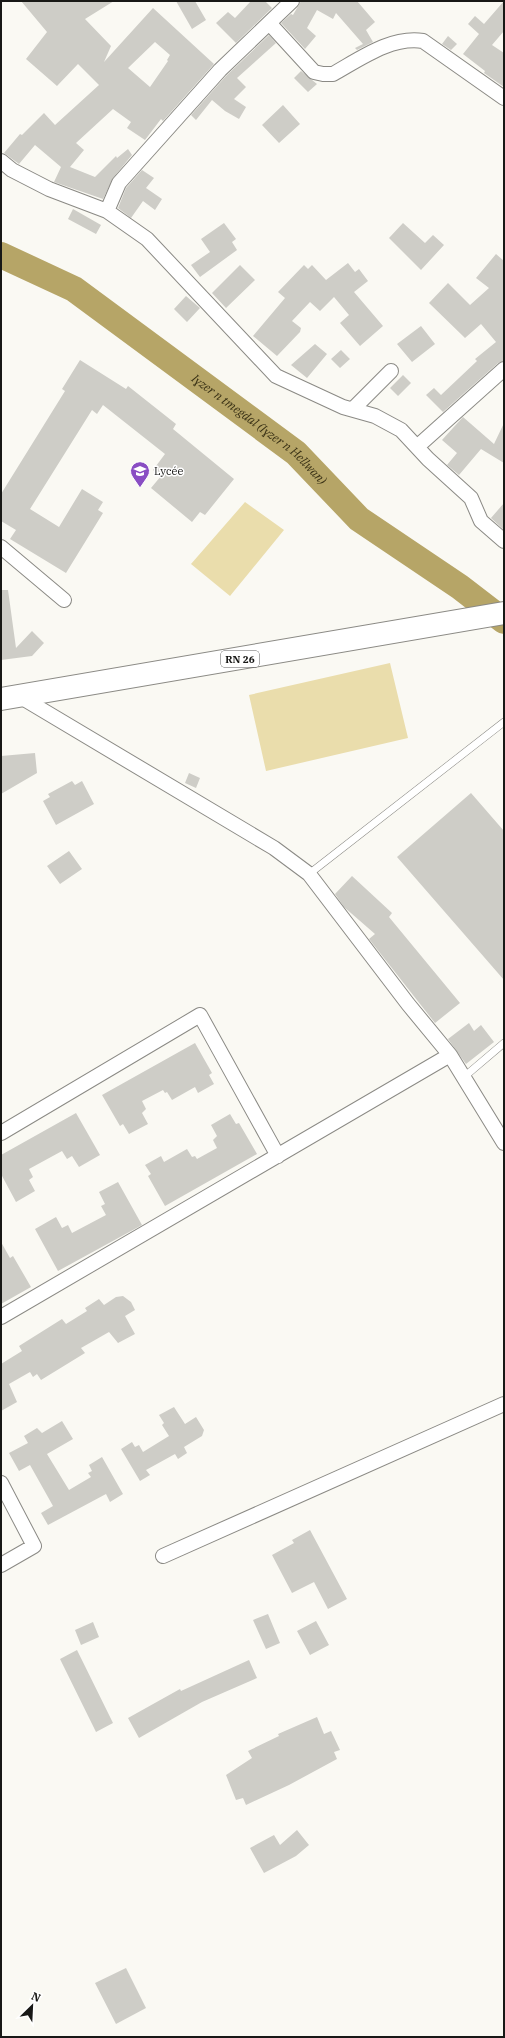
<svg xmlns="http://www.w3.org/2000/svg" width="505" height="2038" font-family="'IBM Plex Serif',serif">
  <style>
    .green { fill: #eaddac }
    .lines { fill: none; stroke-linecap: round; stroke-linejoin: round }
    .river { stroke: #b6a567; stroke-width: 26 }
    .building { fill: #cecdc7; fill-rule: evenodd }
    .service-casing { stroke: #8b8a85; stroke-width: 8 }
    .minor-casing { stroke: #8b8a85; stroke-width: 16 }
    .primary-casing { stroke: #8b8a85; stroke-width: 24 }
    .service { stroke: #fff; stroke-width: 7 }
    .minor { stroke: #fff; stroke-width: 14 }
    .primary { stroke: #fff; stroke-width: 22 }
    .labels { text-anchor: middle; stroke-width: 3; stroke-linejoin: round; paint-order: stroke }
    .shield { fill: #fff; stroke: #5d5d5c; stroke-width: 1 }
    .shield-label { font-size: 10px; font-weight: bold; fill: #181816 }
    .poi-label { font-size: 11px; fill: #181816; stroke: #fff; text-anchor: start }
    .water-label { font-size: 12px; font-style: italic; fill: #383014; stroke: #fff }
  </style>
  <rect width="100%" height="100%" fill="#faf9f3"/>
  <!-- green -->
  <path class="green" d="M245,502L284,530L230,596L191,564Z
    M390,663L408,738L266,771L249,695Z"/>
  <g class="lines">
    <!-- river -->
    <path class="river" id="s1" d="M1,255L74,289L296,453L359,519L460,587L504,621"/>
  </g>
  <!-- building -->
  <path class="building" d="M21,1H114L85,19L111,46L104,62L153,8L214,64L163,121L161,119L145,140L127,128L131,122L113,109L76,143L84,150L70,167L95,177L116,156L117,158L128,149L132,155L113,178L103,199L54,182L61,167L35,145L19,164L4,153L20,134L22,135L44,113L55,125L99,85L78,64L57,86L26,59L47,32ZM155,42L170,55L167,60L168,61L150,87L128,68Z
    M176,1H195L206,20L192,29Z
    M251,1H265L272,8L236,43L216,23L228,12L235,18Z
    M301,1H357L375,22L366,30L373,42L357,50L355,48L363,44L336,13L333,19L317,10L307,28L316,36L305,49L281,23L291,14L293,15Z
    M504,1V31L492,45L504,53V87L484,73L485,71L463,54L479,34L468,24L475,16L484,24Z
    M269,35L276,43L237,78L246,87L234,99L246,107L239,119L225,111L212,100L196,120L191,115L226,76Z
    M448,36L457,44L451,50L442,44Z
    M301,71L317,84L308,92L294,78Z
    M283,105L300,124L279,143L262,125Z
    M142,170L154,178L146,188L162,199L155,210L143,201L131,218L118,208L126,188Z
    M73,209L101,225L96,234L68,219Z
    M224,223L236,239L232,242L237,250L200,277L191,265L210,252L201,239Z
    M403,223L425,243L433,235L444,245L421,270L389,238Z
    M496,254L504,261V361L498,363L443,412L426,395L434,388L441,395L477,361L475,359L496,342L481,324L465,338L429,303L448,283L470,305L489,288L476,278Z
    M348,263L355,272L359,269L368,281L354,292L383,326L360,346L340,323L349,315L334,297L320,311L310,302L292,321L301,328L300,332L277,356L253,336L285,298L278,292L304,265L308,269L312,265L326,280Z
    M240,265L255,280L226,308L212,293Z
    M186,296L200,308L187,322L174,309Z
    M421,326L435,344L412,362L397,344Z
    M315,344L327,354L307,378L291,365Z
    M341,350L350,359L340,368L331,359Z
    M80,360L126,389L128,386L176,424L173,429L234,479L205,515L200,512L192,522L151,488L161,476L153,470L165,454L103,405L97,414L92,410L30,509L59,527L82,489L103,502L98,510L103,513L66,573L10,539L16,530L1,521V494L65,391L62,389Z
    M403,375L411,383L398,396L390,388Z
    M463,417L494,444L504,423V463L481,449L459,475L447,465L457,453L442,440Z
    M504,503V530L491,518Z
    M1,590H8L16,648L32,631L44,643L32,656L1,660Z
    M35,753L37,773L1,794V756Z
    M189,773L200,778L196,788L185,783Z
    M72,781L75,785L82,781L94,804L56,825L43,801L50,797L48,794Z
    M471,793L504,831V980L397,857Z
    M69,851L82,869L60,884L47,866Z
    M352,876L392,913L389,917L460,1003L435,1023L369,939L375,934L344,907L335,894Z
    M469,1023L474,1031L481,1025L494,1042L466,1064L448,1039Z
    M195,1043L212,1073L209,1075L214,1084L198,1093L195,1087L172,1100L167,1092L165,1093L163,1090L142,1101L146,1109L142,1113L148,1124L129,1134L123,1124L120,1126L102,1095Z
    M76,1113L100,1155L79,1167L72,1156L67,1159L62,1151L29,1169L33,1177L29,1180L35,1191L16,1202L1,1174V1155Z
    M230,1114L236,1124L239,1123L257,1154L165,1206L148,1176L151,1174L145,1165L161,1156L164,1162L187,1149L192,1157L195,1156L197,1159L217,1148L213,1140L217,1136L211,1125Z
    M118,1182L142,1225L58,1271L35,1229L56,1217L62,1228L68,1225L72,1233L106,1215L101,1206L105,1204L99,1192Z
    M1,1242L10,1258L13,1256L31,1287L1,1304Z
    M123,1296L131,1302L135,1310L125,1316L135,1334L118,1343L109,1332L81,1348L85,1353L41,1380L37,1374L33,1377L30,1372L9,1384L17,1402L1,1411V1364L22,1351L19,1346L62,1319L66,1324L87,1311L85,1308L99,1299L104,1305L116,1297Z
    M174,1407L185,1424L196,1417L204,1430L202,1436L184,1447L187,1453L178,1459L175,1454L146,1470L150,1475L140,1481L121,1449L132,1442L135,1447L139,1445L143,1452L169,1436L162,1425L164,1423L159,1415Z
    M62,1421L73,1439L47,1454L69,1490L91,1477L88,1473L92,1471L89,1465L102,1457L123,1494L110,1502L106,1494L48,1525L41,1513L53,1506L30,1465L19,1471L9,1453L28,1443L24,1436L37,1428L42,1433Z
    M310,1530L347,1599L328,1609L314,1582L292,1593L272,1555L294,1543L292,1540Z
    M268,1614L280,1643L266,1649L253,1620Z
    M316,1621L329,1645L310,1655L297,1631Z
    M93,1622L99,1637L81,1645L75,1630Z
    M77,1650L113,1723L96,1732L60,1659Z
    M249,1660L257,1678L202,1702L139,1738L128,1718L180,1689L181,1691Z
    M317,1717L324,1734L331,1731L340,1750L334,1752L337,1759L289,1785L246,1805L243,1798L236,1800L226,1775L252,1758L248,1751L279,1736L278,1734Z
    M297,1830L309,1845L296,1856L264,1873L250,1848L274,1835L280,1845Z
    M126,1968L146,2008L116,2024L95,1983Z"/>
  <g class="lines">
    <defs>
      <path id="service" d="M309,874L504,722
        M464,1077L504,1043"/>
      <path id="minor" d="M270,24L314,72L323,74H333C360,59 391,36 423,41L504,98
        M1,161L12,170L49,189L107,211L147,239L276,376L343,407L375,416L401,430L428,459L471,498L481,521L504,541
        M107,211L119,183L220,70L292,1
        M353,409L391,371
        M418,446L504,369
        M1,547L64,600
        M19,696L274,848L309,874L408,1004L450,1055L504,1143
        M1,1133L200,1015L278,1156
        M1,1317L450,1055
        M1,1483L34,1546L1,1565
        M163,1556L504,1404"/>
      <path id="primary" d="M1,699L504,613"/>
    </defs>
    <!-- service casing -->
    <use href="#service" class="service-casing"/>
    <!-- minor casing -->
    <use href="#minor" class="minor-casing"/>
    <!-- primary casing -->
    <use href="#primary" class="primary-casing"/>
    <!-- service -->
    <use href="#service" class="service"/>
    <!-- minor -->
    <use href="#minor" class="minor"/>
    <!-- primary -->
    <use href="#primary" class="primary"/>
  </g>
  <!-- icons -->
  <defs>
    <symbol id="school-pin" viewBox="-11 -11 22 30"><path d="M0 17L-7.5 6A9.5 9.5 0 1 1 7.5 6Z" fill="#894dc3" stroke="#fff"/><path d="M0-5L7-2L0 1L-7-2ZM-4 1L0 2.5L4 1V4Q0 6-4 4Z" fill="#fff"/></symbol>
  </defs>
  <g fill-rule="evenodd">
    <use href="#school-pin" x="129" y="460" width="22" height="30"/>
  </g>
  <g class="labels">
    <!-- shield labels -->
    <rect class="shield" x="221" y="651" width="38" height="16" rx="3"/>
    <g class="shield-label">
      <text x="240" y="663">RN 26</text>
    </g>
    <!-- poi labels -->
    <g class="poi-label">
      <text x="154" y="475">Lycée</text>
    </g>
    <!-- water labels -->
    <g class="water-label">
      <text dy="4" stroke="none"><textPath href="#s1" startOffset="313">Iɣzer n tmegdal (Iɣzer n Hellwan)</textPath></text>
    </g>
  </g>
  <!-- border -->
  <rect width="505" height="2038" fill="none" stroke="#181816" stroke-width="4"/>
  <!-- north arrow -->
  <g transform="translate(32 2006) rotate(24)" stroke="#ffffff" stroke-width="3" paint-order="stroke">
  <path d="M0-3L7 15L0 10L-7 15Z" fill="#181816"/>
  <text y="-6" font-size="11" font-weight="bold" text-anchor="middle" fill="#181816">N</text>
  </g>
</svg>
